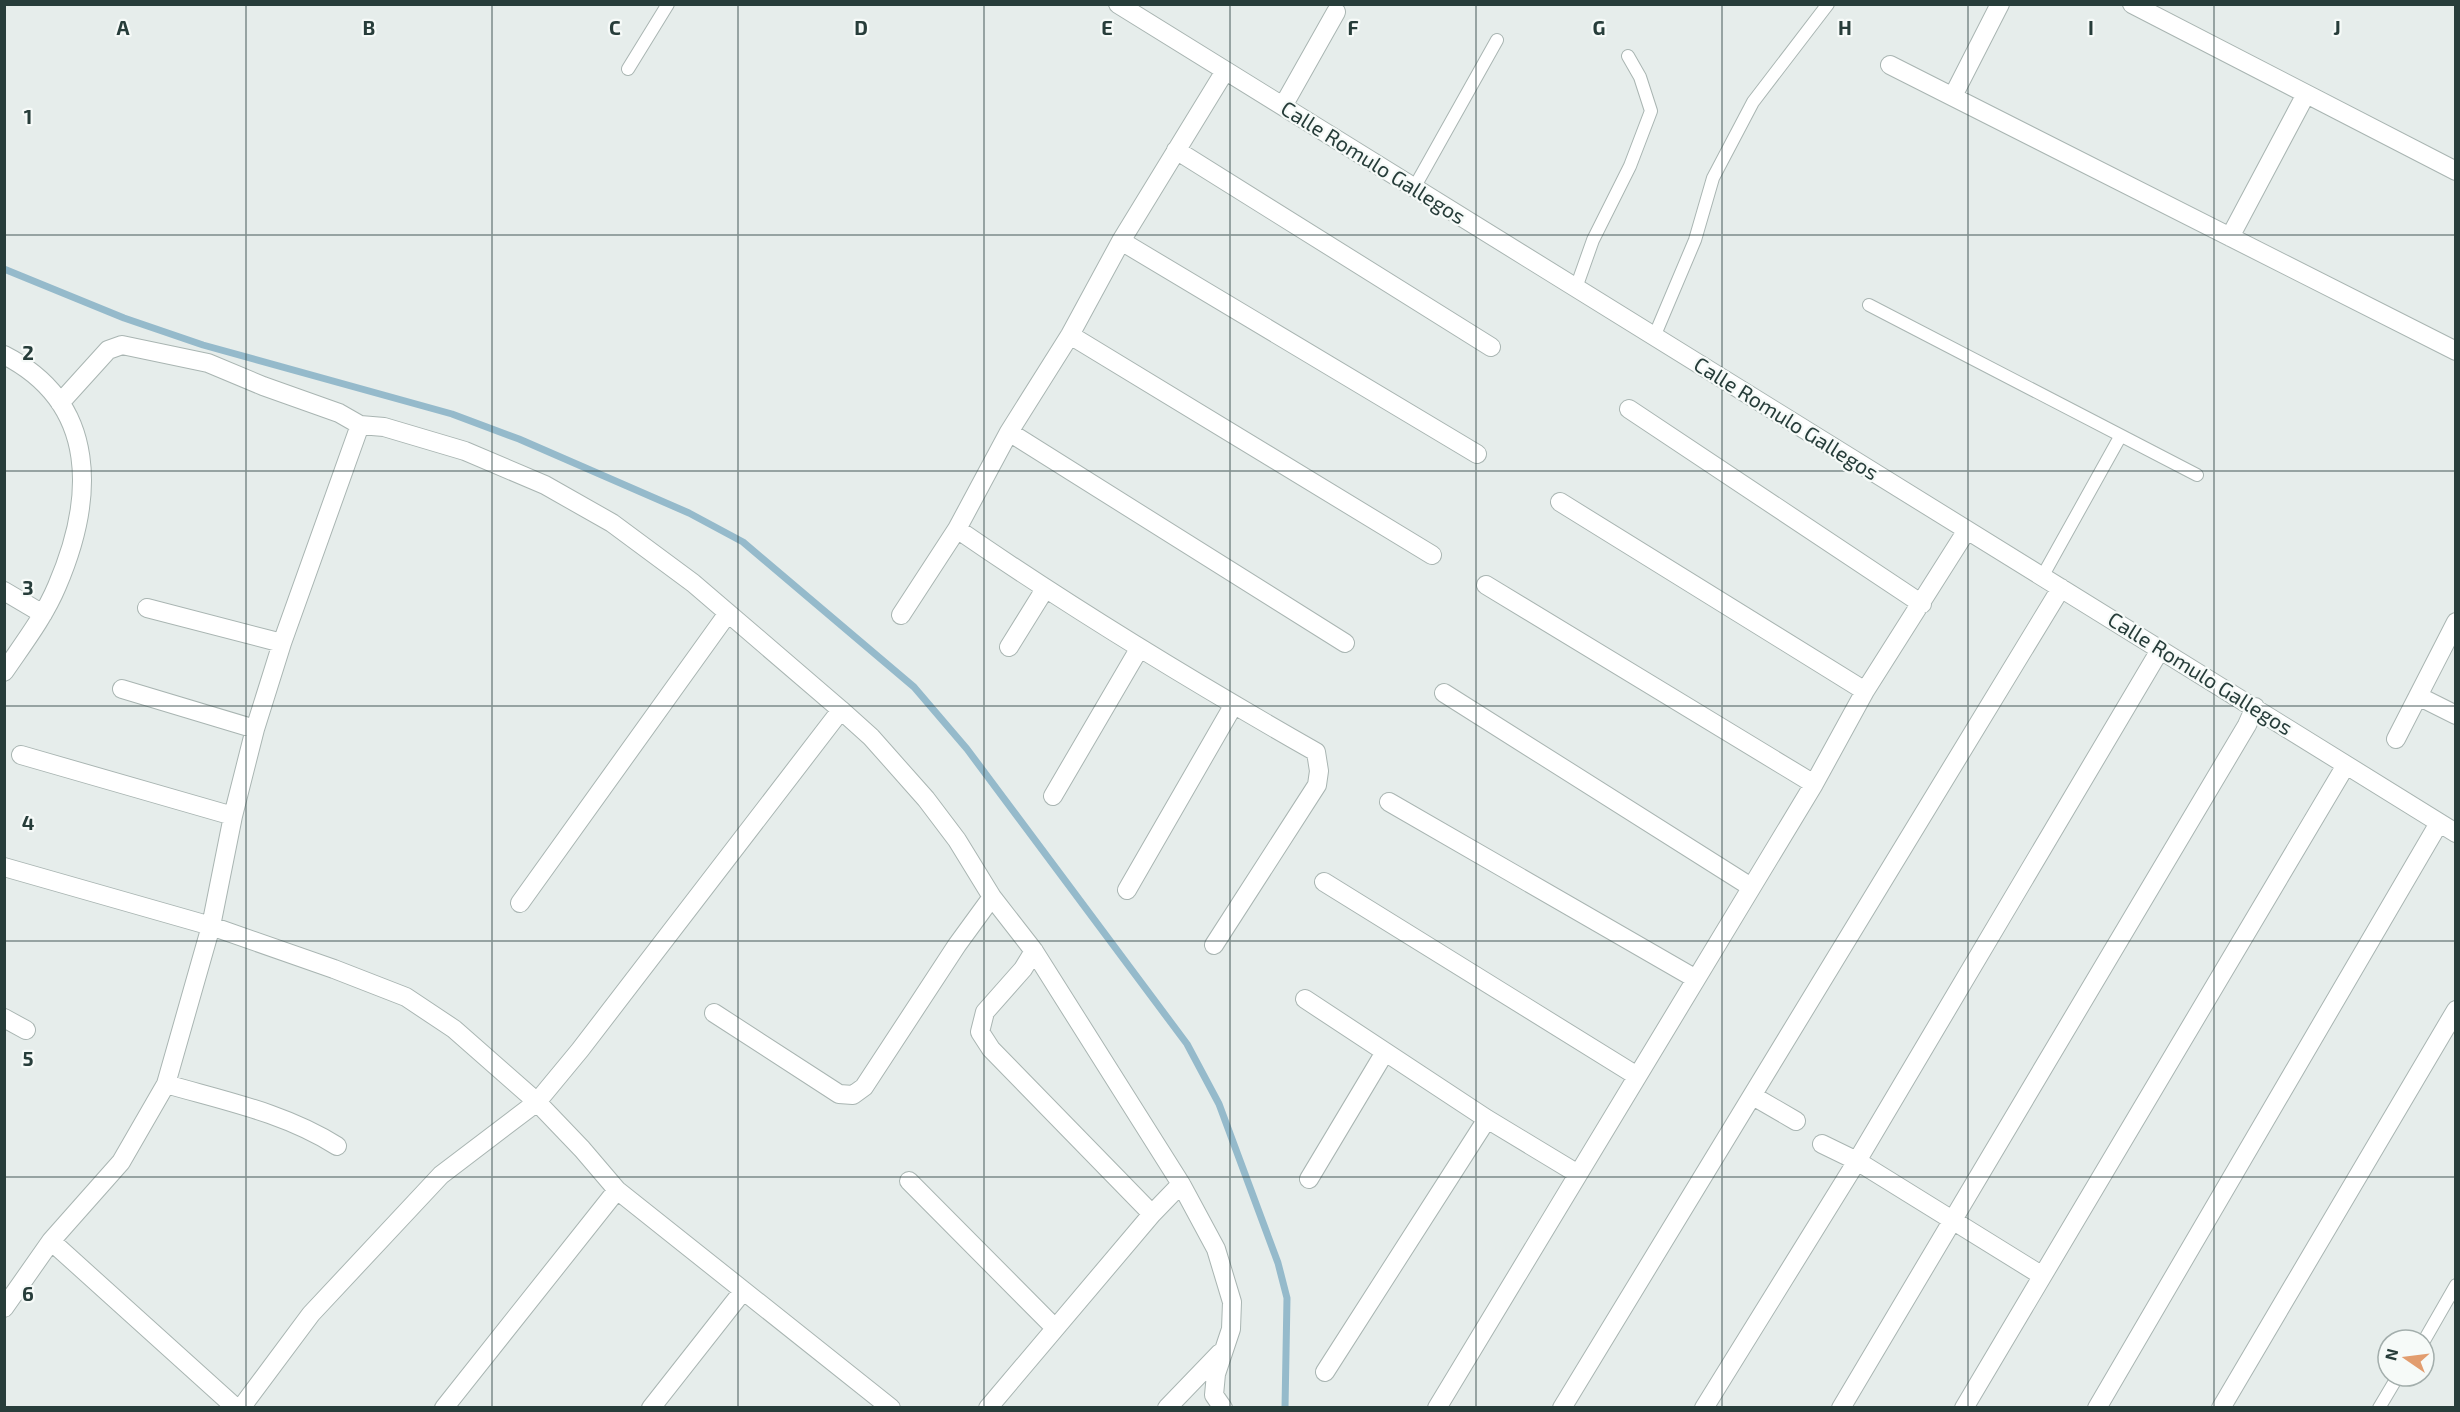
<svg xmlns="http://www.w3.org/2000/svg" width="2460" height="1412" font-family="'Exo 2',sans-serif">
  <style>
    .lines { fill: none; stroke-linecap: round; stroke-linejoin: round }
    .stream { stroke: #95bacb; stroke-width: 7 }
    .service-casing { stroke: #a9b5b2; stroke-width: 14 }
    .minor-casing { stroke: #a9b5b2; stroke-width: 20 }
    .service { stroke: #fff; stroke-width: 12 }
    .minor { stroke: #fff; stroke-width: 18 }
    .grid { fill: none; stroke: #273d3a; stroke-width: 1.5; stroke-opacity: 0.55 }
    .labels { text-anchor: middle; stroke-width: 4.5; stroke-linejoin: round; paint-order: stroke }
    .street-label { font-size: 21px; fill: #273d3a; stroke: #f6faf8 }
    .grid-label { font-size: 20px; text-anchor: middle; font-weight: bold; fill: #273d3a; stroke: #f6faf8; stroke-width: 4.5; stroke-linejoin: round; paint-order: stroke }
  </style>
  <rect width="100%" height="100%" fill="#e6edeb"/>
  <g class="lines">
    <!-- stream -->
    <path class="stream" d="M4,269L124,318L203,345L452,414L519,439L689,513L743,542L914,687L967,749L1187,1044L1219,1104L1278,1263L1287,1298L1285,1408"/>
    <defs>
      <path id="service" d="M628,69L668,4
        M1414,188L1497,40
        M1576,288L1593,240L1630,166L1651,111L1640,77L1628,56
        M1869,305L2197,475
        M1654,337L1695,240L1713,178L1753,102L1828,4
        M2042,577L2120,437
        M2425,1339L2456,1285
        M2379,1408L2398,1376"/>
      <path id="minor" d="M1118,4L2456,833
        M2132,4L2456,171
        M1890,65L2456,351
        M1953,96L2000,4
        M1283,106L1336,12
        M1176,150L1491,347
        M2230,237L2306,94
        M1121,241L1477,454
        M1070,335L1432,555
        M4,355C100,404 94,500 57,586C44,617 23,644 4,672
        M60,403L108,350L122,345L208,363L263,386L339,413L360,425
        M1629,409L1922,604
        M1009,432L1345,643
        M1560,502L1865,691
        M1486,585L1814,784
        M4,591L43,614
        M147,608L282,643
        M901,615L957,529
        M1009,647L1045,589
        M122,689L255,729
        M1444,693L1751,887
        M2418,696L2456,715
        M2396,739L2456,622
        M21,755L233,816
        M1053,796L1139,649
        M1389,802L1696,979
        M4,867L211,926L334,969L406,997L454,1029L537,1102L582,1149L617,1190L891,1408
        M1324,882L1637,1076
        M1127,890L1233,706
        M520,903L728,613
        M1214,945L1317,785L1319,771L1316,752C1193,682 1073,609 957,529L1009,432L1070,335L1121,241L1225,71
        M1034,951L1023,969L985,1012L980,1032L991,1049L1152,1214
        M1305,999L1487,1119L1578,1174
        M714,1013L839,1094L853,1095L864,1087L957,945L992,897
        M4,1018L26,1030
        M166,1084C225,1101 285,1113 337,1146
        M1753,1096L1796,1121
        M1822,1144L1857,1161L2041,1275
        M1309,1179L1385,1052
        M909,1181L1055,1328
        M51,1241L236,1408
        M4,1308L51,1241L121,1162L166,1084L211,926L233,816L255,729L282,643L360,425L384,427L465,451L545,485L612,523L693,583L841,710L871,737L926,799L957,840L992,897L1034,951L1181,1184L1216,1249L1232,1302L1231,1329L1216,1374L1214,1395L1223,1408
        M1325,1372L1487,1119
        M241,1408L311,1314L441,1175L537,1102L580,1050L841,710
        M444,1408L617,1190
        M651,1408L743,1291
        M988,1408L1152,1214L1181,1184
        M1167,1408L1220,1353
        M1437,1408L1814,784L1865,691L1967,530
        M1562,1408L2061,588
        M1704,1408L1857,1161L2160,650
        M1841,1408L2247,725L2255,707
        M1964,1408L2346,765
        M2097,1408L2439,823
        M2221,1408L2456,1010"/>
    </defs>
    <!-- service casing -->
    <use href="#service" class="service-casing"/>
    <!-- minor casing -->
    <use href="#minor" class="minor-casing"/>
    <!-- service -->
    <use href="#service" class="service"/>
    <!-- minor -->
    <use href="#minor" class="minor"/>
  </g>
  <!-- grid -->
  <path class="grid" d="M246,4V1408M492,4V1408M738,4V1408M984,4V1408M1230,4V1408M1476,4V1408M1722,4V1408M1968,4V1408M2214,4V1408M4,235H2456M4,471H2456M4,706H2456M4,941H2456M4,1177H2456"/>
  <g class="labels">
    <!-- street labels -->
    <g class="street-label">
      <text transform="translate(1373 163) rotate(32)" y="7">Calle Romulo Gallegos</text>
      <text transform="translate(1786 419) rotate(32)" y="7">Calle Romulo Gallegos</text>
      <text transform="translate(2200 674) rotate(32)" y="7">Calle Romulo Gallegos</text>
    </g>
  </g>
  <g class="grid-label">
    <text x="123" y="35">A</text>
    <text x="369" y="35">B</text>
    <text x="615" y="35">C</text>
    <text x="861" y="35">D</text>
    <text x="1107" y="35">E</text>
    <text x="1353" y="35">F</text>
    <text x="1599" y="35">G</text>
    <text x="1845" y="35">H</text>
    <text x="2091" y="35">I</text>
    <text x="2337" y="35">J</text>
    <text x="28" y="124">1</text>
    <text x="28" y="360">2</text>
    <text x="28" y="595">3</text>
    <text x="28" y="830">4</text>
    <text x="28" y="1066">5</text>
    <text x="28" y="1301">6</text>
  </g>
  <!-- border -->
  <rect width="2460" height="1412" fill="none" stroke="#273d3a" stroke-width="12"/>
  <!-- north arrow -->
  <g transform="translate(2406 1358) rotate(284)"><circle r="28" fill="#f6faf8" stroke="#a3aeac" stroke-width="1.5"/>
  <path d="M0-4.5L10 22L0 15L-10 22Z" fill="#e29d6f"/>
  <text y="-9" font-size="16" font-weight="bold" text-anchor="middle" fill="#273d3a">N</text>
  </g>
</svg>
